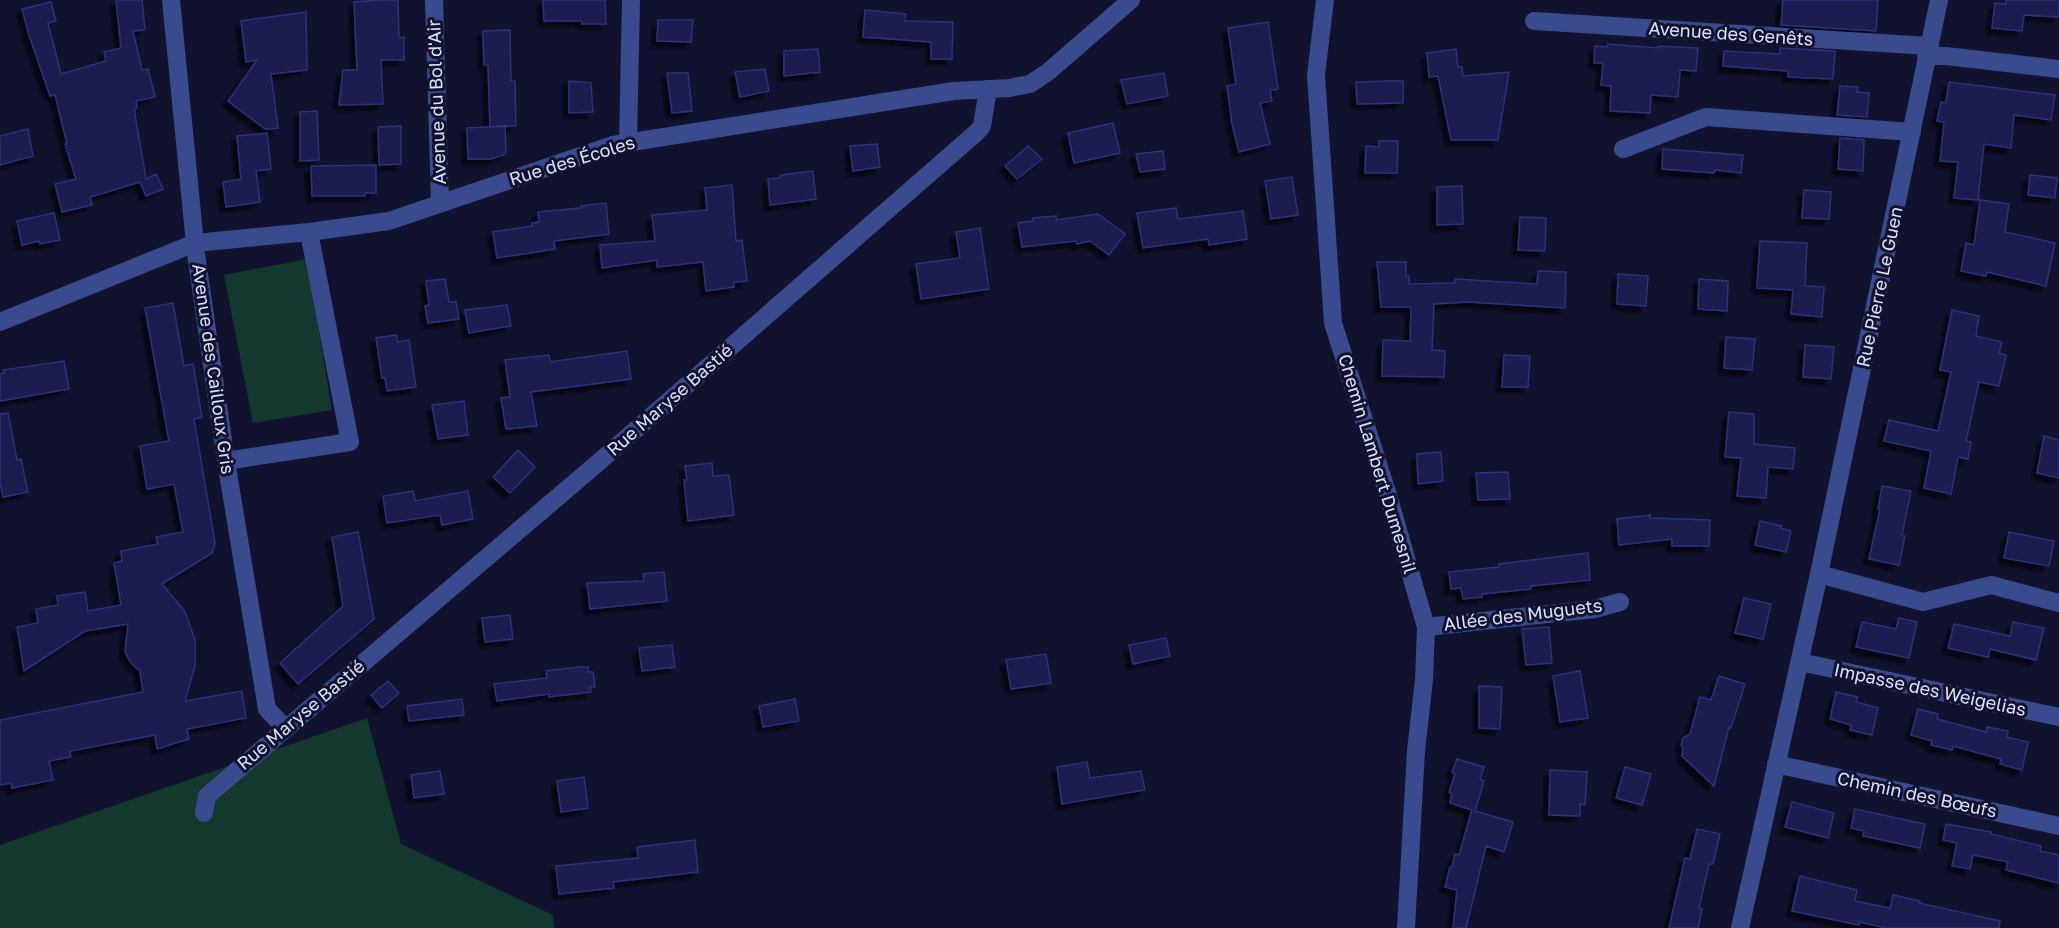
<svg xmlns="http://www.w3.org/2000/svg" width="2059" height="928" font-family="'Golos Text',sans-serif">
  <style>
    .green { fill: #13382e }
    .building { fill: #1c1d50; stroke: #2d307d; stroke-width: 1.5; filter: url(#shadow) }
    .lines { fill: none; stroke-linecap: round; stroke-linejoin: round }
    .minor { stroke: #3a4a8e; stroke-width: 18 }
    .labels { text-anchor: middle; stroke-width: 6; stroke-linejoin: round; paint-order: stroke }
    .street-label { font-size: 18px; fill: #dde1ff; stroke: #11122e }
  </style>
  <defs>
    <filter id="shadow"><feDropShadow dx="-5.5" dy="5.5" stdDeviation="1.5" flood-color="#0009"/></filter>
  </defs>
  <rect width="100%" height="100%" fill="#11122e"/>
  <!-- green -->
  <path class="green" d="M307,259L332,410L253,423L224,275Z
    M367,718L401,844L553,915L554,928H0V845Z"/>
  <!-- building -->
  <path class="building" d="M116,0H142L145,30L133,31L142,70L148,69L155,97L136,101L137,108L134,109L146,179L156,174L163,189L146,196L140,182L90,197L92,205L62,212L55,184L76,179L65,144H67L55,95L50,96L29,35L22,9L51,2L56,21L48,23L61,74L106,61L104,52L121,48Z
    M379,0H398L399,38L404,37V60H381L383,104L339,105L343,70H357L354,2Z
    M543,0H605L606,24H582V21H544Z
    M1783,0H1878L1876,31L1781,25Z
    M2006,0H2059V17L2024,15L2022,31L1992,28L1995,3L2006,4Z
    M865,10L906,14L905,21L953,22L952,59H931V42L863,37Z
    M306,12L307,70L271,74L278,128L265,129L228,101L257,60L246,62L241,21Z
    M658,20H693L691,42L657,41Z
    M1268,22L1278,89L1270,90L1272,101L1260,103L1270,144L1239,152L1232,124L1227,86L1236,84L1228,28Z
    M510,30L511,81H515L516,126L490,127L488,65H484L483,31Z
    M1608,44L1658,48V46L1698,48L1696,71L1680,70L1678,97L1651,95L1650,113L1610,111L1611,86L1601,85L1603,63H1594L1595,46L1607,47Z
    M1780,48L1835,51L1833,79L1788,77V71L1723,66L1724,51L1780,54Z
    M818,49L820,72L784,76V51Z
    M1456,49L1458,67H1462L1463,76L1509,72L1498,140H1451L1438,76L1429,77L1427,53Z
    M765,69L769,91L740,97L735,72Z
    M667,73H688L692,111L672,113Z
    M1164,73L1168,96L1127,104L1121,80Z
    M569,81L591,83L593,112L569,113Z
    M1388,81H1403V103L1357,104L1356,82Z
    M1949,82L2055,95L2051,120L2014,115L2011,148L1984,144L1978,200L1954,198L1958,162L1940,161L1944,122L1937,121L1941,102L1946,103Z
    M1840,86L1858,87L1857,92L1869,93L1867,117L1837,115Z
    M317,111L319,160L300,161V112Z
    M1113,123L1120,153L1074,163L1068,133Z
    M401,126V164L379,165L378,127Z
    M505,126L506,154L491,159H468L467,128Z
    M28,129L33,156L0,165V136Z
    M267,133L271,169L256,171L260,202L226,207L223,182L241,179L237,136Z
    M1840,138L1864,140L1863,171L1838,169Z
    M1379,141H1398L1397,173H1365L1366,146L1379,147Z
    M877,144L880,167L853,171L850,146Z
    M1028,146L1042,159L1017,179L1005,166Z
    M1663,149L1743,155L1741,173L1715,170L1714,173L1662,169Z
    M1163,151L1165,169L1140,172L1136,154Z
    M376,165V193H365V196H312L311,166Z
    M813,171L816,199L770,205L768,179L779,178L781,175Z
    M2030,175L2057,178L2055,198L2028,195Z
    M1292,177L1298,215L1271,219L1265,181Z
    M732,185L736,241L742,240L747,281L734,282V287L706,291L703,262L657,267V260L602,268L600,245L655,241L652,215L707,210L705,188Z
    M1462,186L1463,224L1437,225V187Z
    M1804,190L1831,192L1829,219L1802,218Z
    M1980,200L2009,204L2005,232L2055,243L2046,286L1987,272L1986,276L1961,271L1966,243L1974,245Z
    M606,203L609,234L554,241L555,249L497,258L493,232L532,226V223L539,222L538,212L581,208V206Z
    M1176,208L1178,219L1243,211L1247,239L1209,245L1208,239L1143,248L1137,213Z
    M54,213L60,240L40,244L39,241L22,245L17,221Z
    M1098,214L1125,234L1109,255L1090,241L1077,244L1076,241L1022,247L1018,223L1033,221V218L1056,216V220Z
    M1520,217L1546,218L1545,251L1518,250Z
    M980,228L989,289L921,299L916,264L960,258L956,232Z
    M1760,241L1807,243L1805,286L1824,287L1822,317L1791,314L1793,290L1757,288Z
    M1377,262H1406V276H1409V284L1455,283V279L1537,284L1538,271L1566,272L1565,308L1468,302L1434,304L1432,350L1445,351L1444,377L1382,376L1383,340L1410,341L1411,307H1381Z
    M1618,274L1648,276L1646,306L1617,304Z
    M445,279L449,302H456L459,319L428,323L425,306L429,305L426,281Z
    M1699,279L1728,281L1727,311L1698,309Z
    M173,303L184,366L193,364L202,417L194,419L215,543L212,553L162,584L185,612L195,640V666L185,701L242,691L246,718L187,729L189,739L157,749L155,735L70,751L71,757L49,761L53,780L12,788L11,783L0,785V720L143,692L140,671L131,663L125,652L128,624L85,631L24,671L17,627L38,623L36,609L58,605L57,596L85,592L88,611L121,605L114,563L122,561L121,551L158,544L156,537L183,532L174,484L147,489L140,446L169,441L145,308Z
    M507,305L511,326L469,333L465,310Z
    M1952,310L1979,316L1976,336L2002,342L1999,353L2006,355L1999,386L1979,382L1966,441L1971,442L1968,459L1958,457L1951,494L1924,488L1931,451L1884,441L1889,420L1938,431L1951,372L1940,370Z
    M396,335L398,342L409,340L416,387L387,391L385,378H382L376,338Z
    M1726,337L1755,339L1752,370L1724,368Z
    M1805,345L1834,347L1831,379L1803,377Z
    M627,351L631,379L531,392L537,426L506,429L501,398L510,397L505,360L549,355L550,362Z
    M1504,355L1530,356L1528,387H1502Z
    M64,361L69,389L0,401V374L4,373L3,370Z
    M464,401L468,435L438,439L432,405Z
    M1729,412L1754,414V444L1795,448L1793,469L1768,467L1766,498L1737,496L1741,458L1725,457Z
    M8,413L17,460L21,459L28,492L3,497L0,482V414Z
    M2044,436L2059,440V478L2037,473Z
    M518,450L535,467L510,493L493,477Z
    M1441,452L1443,481L1418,484L1417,454Z
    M712,463L713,476L729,475L734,515L688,521L684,480H687L685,466Z
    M1508,472L1510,499L1478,500L1476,473Z
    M1882,486L1911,491L1902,535L1905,536L1899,565L1869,559L1880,509H1878Z
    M413,491L415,501L468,491L473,519L442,525L440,515L387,523L383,496Z
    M1650,515V518L1710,520L1709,546H1672V539L1619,545L1617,519Z
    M1760,521L1782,526L1781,528L1791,531L1786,552L1755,545Z
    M358,532L374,619L298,684L280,663L343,606L332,537Z
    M2009,532L2054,541L2049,566L2004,558Z
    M1588,553L1590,580L1531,586V589L1482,594V597L1463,599L1461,588L1451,589L1449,572L1499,567V564Z
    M664,572L667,601L590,609L587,583L644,581L643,574Z
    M1744,598L1771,604L1763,639L1735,633Z
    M510,615L513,639L485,642L482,618Z
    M1899,618L1917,622L1909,658L1856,647L1862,622L1896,629Z
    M2013,622L2044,628L2036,660L1990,649L1988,657L1948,648L1954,624L2010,636Z
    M1549,627L1552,663L1526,665L1522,629Z
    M1166,638L1170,656L1133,664L1129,645Z
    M672,645L675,667L642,671L639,648Z
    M1046,654L1051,683L1011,689L1006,660Z
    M579,667H588V672H593L595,687H590L591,692L549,697V694L497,701L494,684L547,678L546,671Z
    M1580,671L1588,718L1560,722L1553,676Z
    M1719,676L1745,684L1731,728L1729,727L1714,786L1682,756L1683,748L1681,745L1683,738L1690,734L1700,697L1711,700Z
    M388,681L399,693L382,708L371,695Z
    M1479,686L1502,687L1500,729L1479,728Z
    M1836,692L1858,697L1856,702L1878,708L1872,735L1850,730L1851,725L1830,719Z
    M462,699L464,715L409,721L407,706Z
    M795,699L799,721L763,727L759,706Z
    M1918,709L1938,714L1937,719L1986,732L1987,727L2008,731L2007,737L2028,742L2022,770L2000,764L2001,759L1953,746L1952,750L1931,745L1932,741L1911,735Z
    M1457,759L1484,767L1480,779L1484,781L1475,811L1513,822L1504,852L1486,846L1466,928H1453L1457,890L1445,887L1450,867H1452L1455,854L1459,855L1472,810L1450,803L1452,794L1449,792L1455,774L1452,772Z
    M1087,762L1090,778L1141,771L1145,790L1062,804L1057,767Z
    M1625,767L1651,774L1642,805L1616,798Z
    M1550,770L1587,772L1585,805L1580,804V816L1549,815Z
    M440,771L444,794L414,798L411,775Z
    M584,777L588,808L561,812L557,781Z
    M1792,802L1834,813L1828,838L1785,827Z
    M1855,809L1925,824L1920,848L1863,836L1864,831L1851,828Z
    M1946,824L1991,832V834L2041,846L2040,851L2059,855V883L2006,870L2008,862L1973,855L1970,869L1952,866L1957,843L1943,840Z
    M1697,829L1720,834L1713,864H1709L1699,908L1702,909L1698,928H1669L1685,858L1690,859Z
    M695,840L698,872L613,882L614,888L559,894L556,866L638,858L637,847Z
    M1800,876L1857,890L1855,901L1890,908L1893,895L1920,901L1919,903L2000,921L1999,928H1887L1859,922V925L1792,911Z"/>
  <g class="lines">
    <!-- minor -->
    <path class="minor" d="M171,0L196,254L226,461L267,709L285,728
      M434,0L440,203
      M1325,0L1316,75L1333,323L1387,492L1426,627L1424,680L1416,751L1406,928
      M1534,21L1929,46
      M1926,56H1946L2059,69
      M628,142L631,0
      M1623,149L1706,117L1912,132
      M0,322L195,243L309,232L389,221L613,145L954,91L1009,88L1030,84L1048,72L1131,0
      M226,461L350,442L309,232
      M1819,574L1923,602L1991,585L2059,603
      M1426,627L1595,609L1620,602
      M1800,662L2059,717
      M1776,764L2059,826
      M204,813L207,796L593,467L977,132L982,126L988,89
      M1740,928L1819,574L1939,0"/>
  </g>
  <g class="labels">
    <!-- street labels -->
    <g class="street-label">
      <text transform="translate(1731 34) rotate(4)" y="6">Avenue des Genêts</text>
      <text transform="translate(437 102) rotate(-92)" y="6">Avenue du Bol d'Air</text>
      <text transform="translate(572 161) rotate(-17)" y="6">Rue des Écoles</text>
      <text transform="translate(1880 287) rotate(-78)" y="6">Rue Pierre Le Guen</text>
      <text transform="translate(213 369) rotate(82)" y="6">Avenue des Cailloux Gris</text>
      <text transform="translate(670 400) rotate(-41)" y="6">Rue Maryse Bastié</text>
      <text transform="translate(1377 464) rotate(73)" y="6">Chemin Lambert Dumesnil</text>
      <text transform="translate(1523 615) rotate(-7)" y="6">Allée des Muguets</text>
      <text transform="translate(1930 690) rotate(12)" y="6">Impasse des Weigelias</text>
      <text transform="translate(301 715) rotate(-40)" y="6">Rue Maryse Bastié</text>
      <text transform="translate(1917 795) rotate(12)" y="6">Chemin des Bœufs</text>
    </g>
  </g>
</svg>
